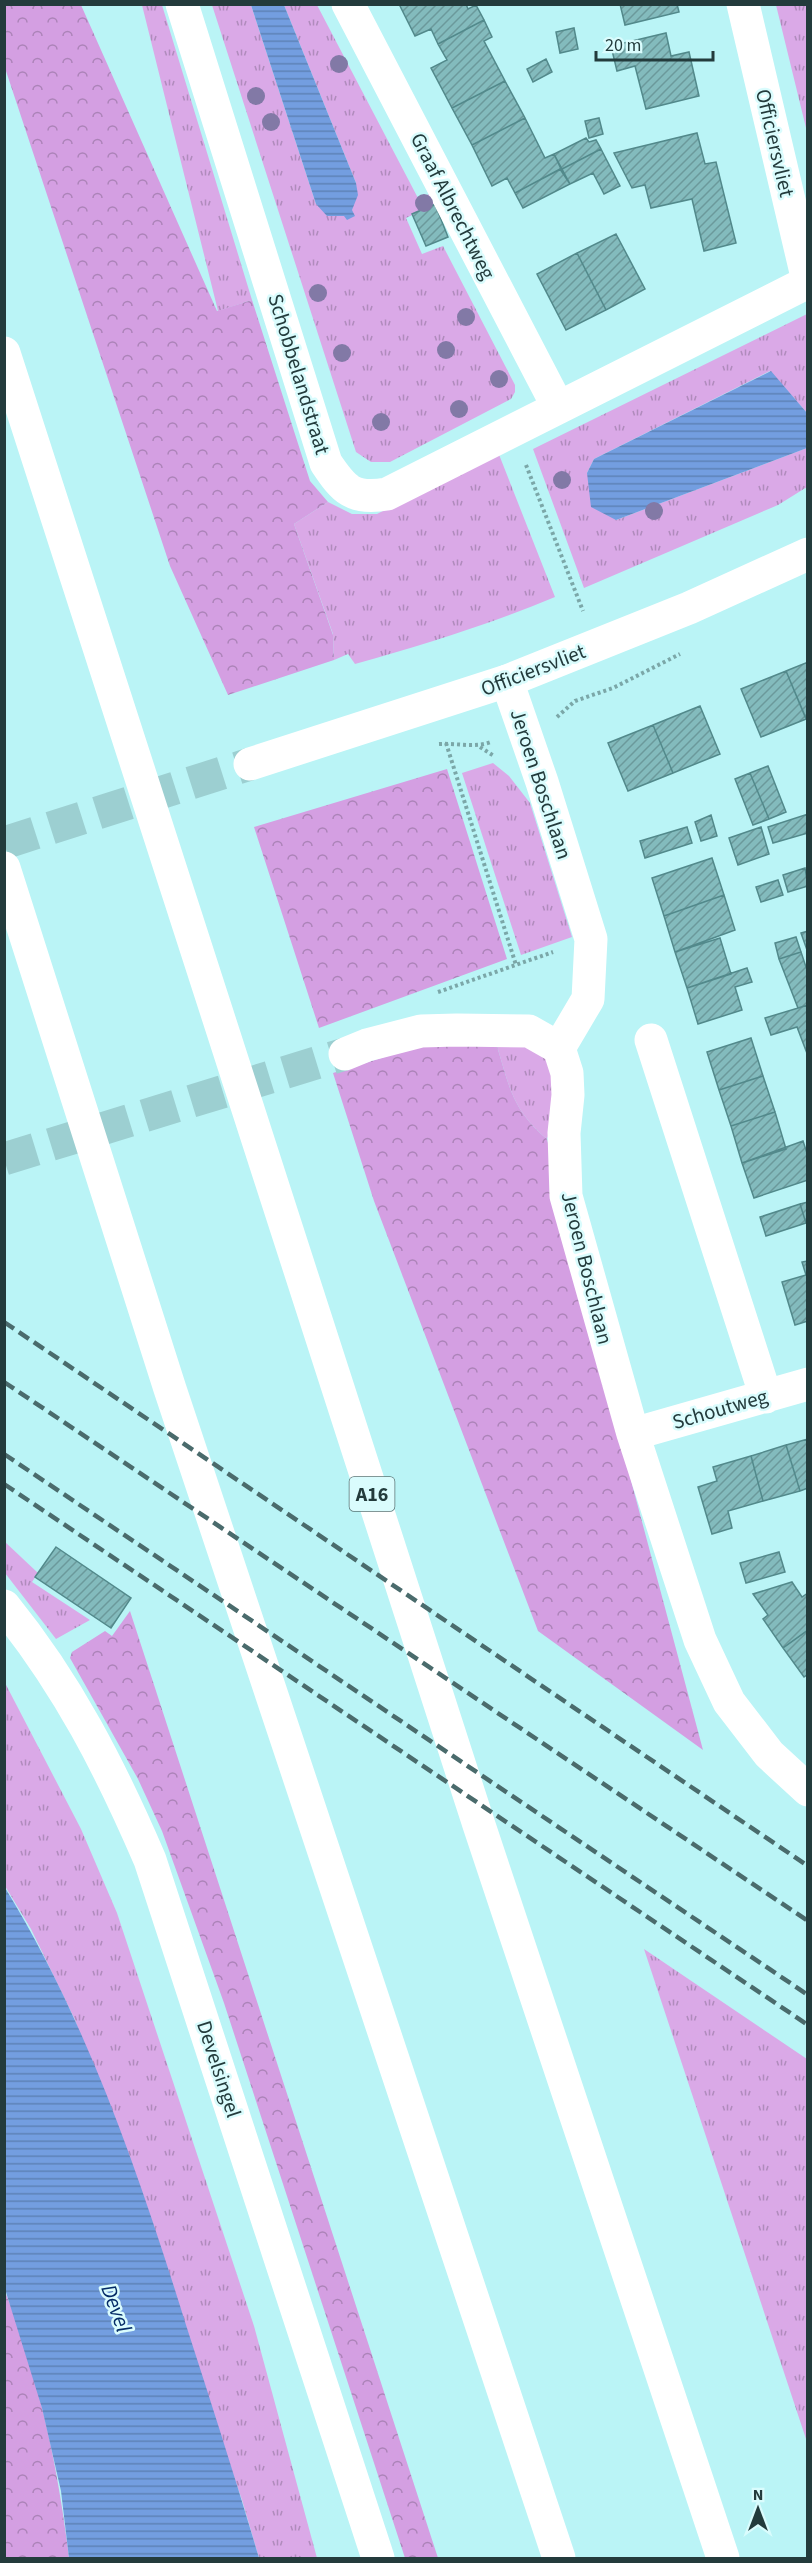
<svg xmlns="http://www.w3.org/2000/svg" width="812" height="2563" font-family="'Source Sans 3',sans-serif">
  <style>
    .grass { fill: url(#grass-tufts) }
    .forest { fill: url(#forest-crowns) }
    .water { fill: url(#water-rules) }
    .building { fill: url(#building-hatch); stroke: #52898b; stroke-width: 1.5 }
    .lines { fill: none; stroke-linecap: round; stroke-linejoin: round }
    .street-tunnel { stroke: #9ccfd1; stroke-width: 33; stroke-dasharray: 33 16; stroke-linecap: butt }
    .secondary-tunnel { stroke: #9ccfd1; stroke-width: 33; stroke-dasharray: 33 16; stroke-linecap: butt }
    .path { stroke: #7ba7a8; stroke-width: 4; stroke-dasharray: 3 3; stroke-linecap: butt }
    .street { stroke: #fff; stroke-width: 33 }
    .secondary { stroke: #fff; stroke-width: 33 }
    .highway { stroke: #fff; stroke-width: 33 }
    .rail { stroke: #4a6b6c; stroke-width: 4.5; stroke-dasharray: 12 6; stroke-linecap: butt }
    .tree { fill: #8279a6 }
    .labels { text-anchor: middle; stroke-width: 5; stroke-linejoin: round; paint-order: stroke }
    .shield { fill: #dafcfd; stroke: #5a7576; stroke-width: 1.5 }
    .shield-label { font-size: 20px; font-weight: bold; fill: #233b3c }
    .street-label { font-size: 21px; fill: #233b3c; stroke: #dafcfd }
    .water-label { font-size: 22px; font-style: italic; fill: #042b66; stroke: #dafcfd }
  </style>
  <defs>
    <pattern id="grass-tufts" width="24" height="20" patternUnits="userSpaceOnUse" patternTransform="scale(1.5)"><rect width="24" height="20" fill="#daa9e7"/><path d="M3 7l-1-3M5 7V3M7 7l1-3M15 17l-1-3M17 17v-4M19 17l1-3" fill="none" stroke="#b08bbc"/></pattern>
    <pattern id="forest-crowns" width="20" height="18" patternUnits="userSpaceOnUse" patternTransform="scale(1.5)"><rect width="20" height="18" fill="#d49fe2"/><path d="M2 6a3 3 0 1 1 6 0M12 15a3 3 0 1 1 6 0" fill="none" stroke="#ac83b8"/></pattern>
    <pattern id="water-rules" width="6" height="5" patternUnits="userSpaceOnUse" patternTransform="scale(1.5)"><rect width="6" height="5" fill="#739ee0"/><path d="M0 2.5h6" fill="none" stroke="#5e82b7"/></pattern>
    <pattern id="building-hatch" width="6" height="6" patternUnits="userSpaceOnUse" patternTransform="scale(1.5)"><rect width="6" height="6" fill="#83bbbd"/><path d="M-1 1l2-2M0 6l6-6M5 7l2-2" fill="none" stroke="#6b999b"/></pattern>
  </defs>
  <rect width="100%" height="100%" fill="#baf4f6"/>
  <!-- grass -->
  <path class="grass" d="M142,5H162L252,300L218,311Z
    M212,5H251L316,204C329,211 338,220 352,210L356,183L284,5H317L419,200L429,194L435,204L406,218L422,254L443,246L515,385V392L511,399L390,462H371L356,452Z
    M776,5H807V132Z
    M807,314V413L770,371L594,459L587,473L616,520L807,448V487L778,505L584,588L533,449Z
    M498,452L555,597C490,624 423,645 355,664L348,654L334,660L333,634L294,524L328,502L352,514H377Z
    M493,763L509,776L530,803L572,937L521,955L462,773Z
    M495,1040L530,1042L551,1060L560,1097L547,1139C510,1108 509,1083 495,1040Z
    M4,1541L38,1573L32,1582L90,1620L56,1639L5,1573Z
    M4,1681L81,1829L117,1913L254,2326L317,2558H259L242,2500L75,2020L31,1929L5,1886Z
    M644,1949L807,2059V2442Z"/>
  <!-- forest -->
  <path class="forest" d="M4,5H81L217,311L252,300L310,481L328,502L294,524L333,635L334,660L228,695L170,566L5,68Z
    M447,769L507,959L319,1028L254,827Z
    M495,1040C509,1083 510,1108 547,1139L633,1488L703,1750L538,1631L374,1201L333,1073L436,1041Z
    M130,1611L438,2558H405L224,2003L162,1831L138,1779L70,1658L72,1652L105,1631L112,1636Z
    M4,2289C39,2375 58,2467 69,2558H5Z"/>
  <!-- water -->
  <path class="water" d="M251,5H284L356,183L358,195L352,210L355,216L347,220L344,216H327L316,204Z
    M771,371L807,413V448L616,520L591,507L587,473L594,459Z
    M4,1886C87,2021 139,2174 186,2325C211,2402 236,2480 259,2558H69L61,2491L42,2408L5,2289Z"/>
  <!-- building -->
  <path class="building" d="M399,4H466L468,9L476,5L484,20L438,44L431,29L415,36Z
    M620,4H677L679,12L625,25Z
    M484,20L492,37L484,41L505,81L452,108L431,68L447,60L438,44Z
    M574,28L578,49L560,53L556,32Z
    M666,33L671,56L689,52L699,96L646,109L635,66L617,71L611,46Z
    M546,59L552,72L533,82L527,69Z
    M505,81L525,118L472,145L452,108Z
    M525,118L545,158L554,154L561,169L515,193L507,178L492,186L472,145Z
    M599,118L603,134L589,138L585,121Z
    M697,133L705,164L716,162L736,243L704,251L692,199L651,208L645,185L632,188L614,153Z
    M586,138L589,142L596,140L601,149L562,169L554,154Z
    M601,149L620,186L604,194L593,173L570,184L562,169Z
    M560,169L570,184L523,208L515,193Z
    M435,204L448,237L426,246L412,214Z
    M616,234L645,289L606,310L577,253Z
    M577,253L606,310L566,330L537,274Z
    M808,662V723L786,671Z
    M786,671L806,719L761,737L741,689Z
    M700,706L720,754L673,773L653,725Z
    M653,725L673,773L628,791L608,743Z
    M768,766L786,812L769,819L750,773Z
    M750,773L769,819L753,825L735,779Z
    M808,814V833L773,843L768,827Z
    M711,815L717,836L701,841L695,822Z
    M687,827L692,843L645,858L640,841Z
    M761,827L769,854L738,865L729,838Z
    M712,858L724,895L664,916L652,878Z
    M805,868L808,886L788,892L783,875Z
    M778,880L783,895L761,902L756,887Z
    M724,895L735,930L675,952L664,916Z
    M808,931V950H807L801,933Z
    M796,937L801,952L779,959L775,943Z
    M720,938L731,974L687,988L675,952Z
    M801,952L808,973V1005L798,1008L779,959Z
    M747,968L752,982L735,987L742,1010L698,1024L687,988Z
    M808,1005V1056L797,1027L771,1035L765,1018Z
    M751,1038L763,1076L719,1090L707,1052Z
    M763,1076L775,1112L731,1126L719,1090Z
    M775,1112L786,1149L742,1163L731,1126Z
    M803,1141L808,1156V1180L754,1198L742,1163Z
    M808,1202V1223H806L800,1204Z
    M800,1204L806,1223L766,1236L760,1217Z
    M808,1261V1321L795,1325L782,1282L806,1275L802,1262Z
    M808,1439V1488L800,1491L786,1445Z
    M786,1445L800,1491L763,1501L751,1456Z
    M751,1456L763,1501L728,1511L732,1528L712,1534L698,1487L717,1481L713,1467Z
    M56,1547L131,1598L111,1628L35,1577Z
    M779,1552L785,1572L746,1583L740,1563Z
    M792,1582L802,1597L808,1593V1630L783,1648L763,1619L768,1615L753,1594Z
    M808,1630V1674L804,1677L783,1648Z"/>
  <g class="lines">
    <!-- street-tunnel -->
    <path class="street-tunnel" d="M4,1159L345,1054"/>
    <!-- secondary-tunnel -->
    <path class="secondary-tunnel" d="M4,843L250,764"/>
    <!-- path -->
    <path class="path" d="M526,465L583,611
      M557,717L575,701L613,688L680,654
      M446,743L516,965
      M439,744C457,743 475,748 491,742
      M480,747L494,756
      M438,992L553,952"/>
    <!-- street -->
    <path class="street" d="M182,4L326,463C344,490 353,500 387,494L808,282
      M348,4L558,407
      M743,4L808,281
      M507,681L542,782L591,939L588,999L559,1048L567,1073L568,1095L564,1133L566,1196L633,1434L700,1640L729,1702L769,1754L808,1790
      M651,1040L766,1397
      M345,1054L367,1045L421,1031L457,1030L529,1031L559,1048
      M633,1434L808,1384"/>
    <!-- secondary -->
    <path class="secondary" d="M250,764L507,681L689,608L808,554
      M4,1606C68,1685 110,1767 150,1860L378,2558"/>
    <!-- highway -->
    <path class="highway" d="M4,353L479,1825L723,2558
      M4,868L170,1389L559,2558"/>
    <!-- rail -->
    <path class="rail" d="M4,1322L808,1866
      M4,1382L808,1921
      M4,1454L808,1995
      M4,1484L808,2025"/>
  </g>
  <!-- trees -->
  <g class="tree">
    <circle cx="339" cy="64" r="9"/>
    <circle cx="256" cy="96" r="9"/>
    <circle cx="271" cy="122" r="9"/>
    <circle cx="424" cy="203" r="9"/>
    <circle cx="318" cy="293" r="9"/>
    <circle cx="466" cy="317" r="9"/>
    <circle cx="446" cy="350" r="9"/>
    <circle cx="342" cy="353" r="9"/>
    <circle cx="499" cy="379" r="9"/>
    <circle cx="459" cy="409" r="9"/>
    <circle cx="381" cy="422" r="9"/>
    <circle cx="562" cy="480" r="9"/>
    <circle cx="654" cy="511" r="9"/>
  </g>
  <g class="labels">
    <!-- shield labels -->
    <rect class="shield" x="349.5" y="1477" width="45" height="34" rx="4.5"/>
    <g class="shield-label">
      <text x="372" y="1501">A16</text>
    </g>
    <!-- street labels -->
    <g class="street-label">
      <text transform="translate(775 143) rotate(77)" y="7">Officiersvliet</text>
      <text transform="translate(453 206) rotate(63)" y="7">Graaf Albrechtweg</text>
      <text transform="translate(299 374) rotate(73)" y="7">Schobbelandstraat</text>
      <text transform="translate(533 670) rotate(-21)" y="7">Officiersvliet</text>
      <text transform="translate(541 784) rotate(72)" y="7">Jeroen Boschlaan</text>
      <text transform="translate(587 1268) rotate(76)" y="7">Jeroen Boschlaan</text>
      <text transform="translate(720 1409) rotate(-16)" y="7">Schoutweg</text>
      <text transform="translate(219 2069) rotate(72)" y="7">Develsingel</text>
    </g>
    <!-- water labels -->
    <g class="water-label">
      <text transform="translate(117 2308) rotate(70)" y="8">Devel</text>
    </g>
  </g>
  <!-- border -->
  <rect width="812" height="2563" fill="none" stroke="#233b3c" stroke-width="12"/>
  <!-- north arrow -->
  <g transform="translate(758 2509)" stroke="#dafcfd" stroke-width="4.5" paint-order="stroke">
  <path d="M0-4.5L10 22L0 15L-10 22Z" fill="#233b3c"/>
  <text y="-9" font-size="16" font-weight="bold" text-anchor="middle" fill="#233b3c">N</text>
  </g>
  <!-- scale -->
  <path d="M596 51v9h117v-9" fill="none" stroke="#233b3c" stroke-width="3"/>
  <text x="605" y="51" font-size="18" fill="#233b3c" stroke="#dafcfd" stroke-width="4.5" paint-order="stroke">20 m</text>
</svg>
